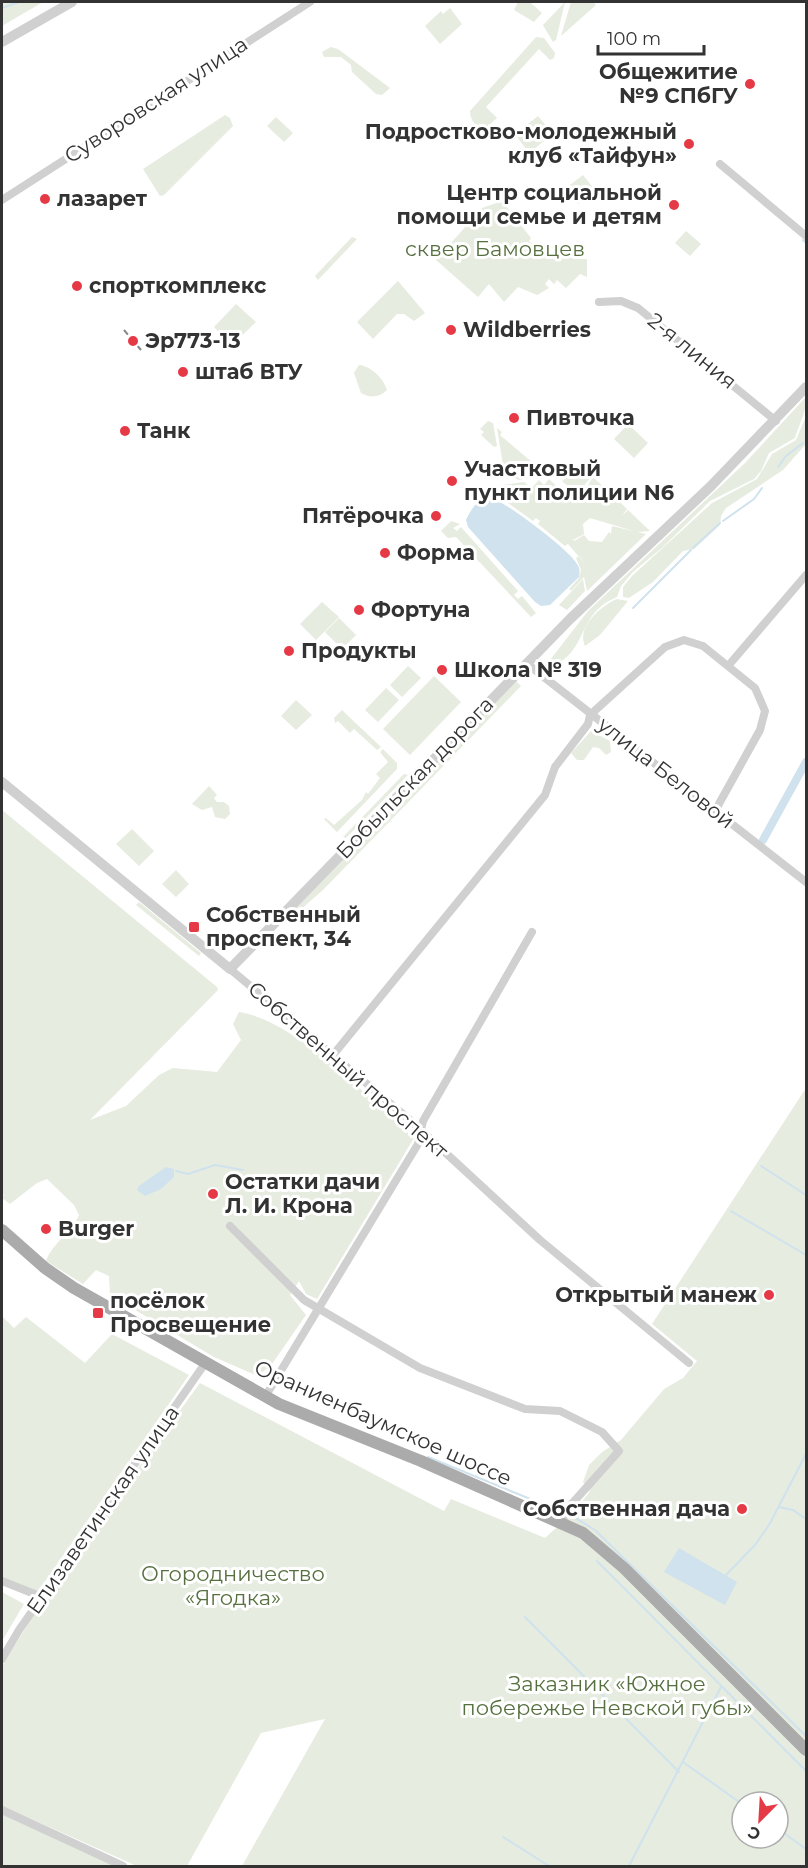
<svg xmlns="http://www.w3.org/2000/svg" width="808" height="1868" font-family="Montserrat,sans-serif">
  <style>
    .green { fill: #e6ecdf; fill-rule: evenodd }
    .water { fill: #cfe2ee }
    .lines { fill: none; stroke-linecap: round; stroke-linejoin: round }
    .stream { stroke: #cfe2ee; stroke-width: 2 }
    .canal { stroke: #cfe2ee; stroke-width: 8 }
    .minor { stroke: #d0d0d0; stroke-width: 8 }
    .tertiary { stroke: #d0d0d0; stroke-width: 10 }
    .primary { stroke: #ababab; stroke-width: 12 }
    .rail { stroke: #888; stroke-width: 2; stroke-dasharray: 6 4.5; stroke-linecap: butt }
    .poi-dot { fill: #e63946; stroke: #fff; stroke-width: 2 }
    .labels { text-anchor: middle; stroke-width: 6; stroke-linejoin: round; paint-order: stroke }
    .poi-label { font-size: 21px; font-weight: bold; fill: #333; stroke: #fff; text-anchor: start }
    .street-label { font-size: 21px; fill: #333; stroke: #fff }
    .park-label { font-size: 21px; fill: #56703f; stroke: #fff }
  </style>
  <rect width="100%" height="100%" fill="#fff"/>
  <!-- green -->
  <path class="green" d="M2,2H43L2,26Z
    M518,2H530L542,13L534,22L514,10Z
    M565,2L556,40L553,42L543,25Z
    M571,2H593L596,5L561,36Z
    M450,8L462,24L440,44L425,26L441,11L443,14Z
    M536,37L544,38L555,53L554,58L550,60L539,49L486,107L497,118L485,129C476,128 470,120 470,111Z
    M331,47L338,49L390,88L382,95L376,94L352,72L351,65L341,57H324L322,52Z
    M225,115L230,118L233,126L164,195L160,196L143,169Z
    M538,116L553,134L529,153L515,134Z
    M276,117L293,133L284,142L267,126Z
    M583,175L595,190L578,204L566,188Z
    M502,201L531,238L529,241L540,251V256L587,259V277L580,274L566,288L557,280L554,284L549,279L545,284L549,288L537,295L518,287L504,302L489,284L478,297L436,260L482,208Z
    M686,231L701,244L690,256L675,243Z
    M352,237L357,239L318,280L315,276Z
    M398,281L425,313L414,321L404,314H397L373,339L357,322Z
    M236,304L256,322L232,345L214,327Z
    M359,365C371,366 384,379 387,390C379,398 370,398 361,393L354,373Z
    M806,397C807,413 799,423 795,438L769,453L761,471L754,479L710,501L663,547L633,572L621,586L617,597C575,614 590,652 550,667V660L588,611L745,463Z
    M806,416V444L783,470L726,508L721,516L720,525L694,549L683,551L653,582L629,598L623,597V587L632,576L712,503L757,479L772,454L796,440Z
    M488,421L493,423L497,446L494,447L481,435L484,432L480,429Z
    M628,424L648,443L634,458L614,439Z
    M497,428L502,432L500,435L546,474L519,480L497,472L503,465Z
    M582,467L592,476L585,484V490L593,477L627,509L622,516L628,510L650,531L637,532L590,518L583,524L584,534L573,540L561,524L574,541L584,535L589,541L602,542L609,532L611,534L612,526L646,534L587,591L584,577L571,591L569,589L579,578L581,570L576,558L579,556L587,566L568,544L565,546L538,524L540,521L536,518L533,521L508,503L510,500L506,496L503,500L493,495L483,496L479,491L482,488L524,482L529,486L522,494L524,496L539,480L544,485L549,479L573,501L578,495L562,481Z
    M451,521L460,524L453,528L457,531L461,527L518,591L514,595L518,599L522,596L536,613L531,617L456,537L448,538L441,531Z
    M583,579L585,591L567,610L559,605Z
    M617,599L628,601L600,635L585,646C576,627 602,605 617,599Z
    M322,602L339,617L316,640L300,624Z
    M339,618L356,635L342,649L325,632Z
    M408,666L421,678L402,697L390,685Z
    M434,676L461,702L410,755L383,729Z
    M516,681L521,686L323,890L286,922L296,908Z
    M386,688L399,700L378,722L365,710Z
    M296,700L312,715L296,730L281,716Z
    M342,710L344,712L381,747L377,750L354,729L350,733L338,721L335,723L334,718Z
    M591,731L610,741L611,752L606,755L599,748L593,747L584,760H577L571,753Z
    M383,749L397,763V769L337,832L324,819L326,818L334,825L362,800L366,792L368,794L380,778L376,774L388,762L380,752Z
    M404,774L408,775L345,839L343,837Z
    M209,786L217,795L214,798L217,802H224L229,806L230,814L225,819L215,817L212,807L202,810L192,804Z
    M2,810L217,987L218,990L90,1120L126,1106L159,1075L173,1068L217,1072L241,1040L233,1024L239,1012C295,1020 371,1100 414,1138L317,1299L306,1294L299,1281L290,1295L306,1315L272,1364L258,1376L214,1357L110,1295L109,1276L96,1270L83,1284L46,1261C53,1242 72,1233 79,1215L74,1205L47,1179L37,1183L10,1204L2,1198L4,1195L2,1193Z
    M132,829L154,851L139,866L116,844Z
    M176,870L189,884L176,897L162,884Z
    M139,902L201,953L199,956L136,905Z
    M806,1088V1866H242L325,1719L261,1733L187,1866H137L2,1806V1666L47,1593L200,1383L444,1511L451,1499L545,1538L575,1511L590,1491L583,1482L589,1465L602,1452L621,1440L664,1389L683,1378L697,1361L652,1324ZM742,1802H778V1838H742Z
    M2,1316L14,1328L26,1317L85,1363L112,1334L189,1375L37,1593L2,1578Z
    M2,1592L24,1604L2,1641Z
    M2,1813L115,1866H2Z"/>
  <!-- water -->
  <path class="water" d="M487,496C501,498 570,550 577,564C580,568 580,572 579,577L550,605L541,606L535,602L468,527L466,520C470,511 477,500 487,496Z
    M166,1167L174,1169V1177L161,1189L145,1196L137,1190L139,1186Z
    M679,1548L737,1582L725,1605L664,1572Z"/>
  <g class="lines">
    <!-- stream -->
    <path class="stream" d="M2,8L19,2
      M803,240L806,243
      M778,467L786,456L803,443
      M723,521L754,499L762,488
      M693,548L720,523
      M633,608L691,550
      M761,1166L806,1195
      M176,1171L188,1174L215,1165L243,1170
      M731,1211L806,1255
      M428,1457L562,1512
      M779,1507L793,1510L806,1519
      M572,1516L595,1530L806,1736
      M597,1561L806,1771
      M726,1575L755,1545L769,1525L806,1454
      M525,1617L679,1772
      M683,1762L742,1804
      M778,1829L806,1849
      M503,1837L549,1866
      M629,1866L721,1687"/>
    <!-- canal -->
    <path class="canal" d="M763,840L806,762"/>
    <!-- minor -->
    <path class="minor" d="M720,164L806,236
      M2,200L310,2
      M599,302L621,301L638,308L776,421
      M526,663L806,882
      M728,666L806,575
      M230,969L410,1120L540,1240L689,1363
      M333,1055L545,795L555,767L588,724L590,715L665,647L684,640L703,646L755,688L765,711L760,730L715,811
      M230,1226L304,1300L420,1368L525,1409L560,1411L602,1432L619,1451L569,1507L561,1522
      M265,1397L418,1144L423,1121L532,932
      M2,1581L42,1597
      M2,1659L19,1630L206,1362
      M2,1810L123,1866"/>
    <!-- tertiary -->
    <path class="tertiary" d="M2,42L72,2
      M2,782L230,969L570,619L711,486L806,387"/>
    <!-- primary -->
    <path class="primary" d="M2,1230L45,1268L74,1288L279,1404L421,1461L583,1533L624,1568L806,1750"/>
    <!-- rail -->
    <path class="rail" d="M124,330L141,350"/>
  </g>
  <!-- markers -->
  <g class="poi-dot">
    <circle cx="750" cy="84" r="6"/>
    <circle cx="689" cy="144" r="6"/>
    <circle cx="45" cy="199" r="6"/>
    <circle cx="674" cy="205" r="6"/>
    <circle cx="77" cy="286" r="6"/>
    <circle cx="451" cy="330" r="6"/>
    <circle cx="133" cy="341" r="6"/>
    <circle cx="183" cy="372" r="6"/>
    <circle cx="514" cy="418" r="6"/>
    <circle cx="125" cy="431" r="6"/>
    <circle cx="452" cy="481" r="6"/>
    <circle cx="436" cy="516" r="6"/>
    <circle cx="385" cy="553" r="6"/>
    <circle cx="359" cy="610" r="6"/>
    <circle cx="289" cy="651" r="6"/>
    <circle cx="442" cy="670" r="6"/>
    <rect x="188" y="921" width="12" height="12" rx="3"/>
    <circle cx="213" cy="1194" r="6"/>
    <circle cx="46" cy="1229" r="6"/>
    <circle cx="769" cy="1295" r="6"/>
    <rect x="92" y="1307" width="12" height="12" rx="3"/>
    <circle cx="742" cy="1509" r="6"/>
  </g>
  <g class="labels">
    <!-- poi labels -->
    <g class="poi-label">
      <text x="738" y="79" text-anchor="end">Общежитие<tspan x="738" dy="24">№9 СПбГУ</tspan></text>
      <text x="677" y="139" text-anchor="end">Подростково-молодежный<tspan x="677" dy="24">клуб «Тайфун»</tspan></text>
      <text x="662" y="200" text-anchor="end">Центр социальной<tspan x="662" dy="24">помощи семье и детям</tspan></text>
      <text x="57" y="206">лазарет</text>
      <text x="89" y="293">спорткомплекс</text>
      <text x="463" y="337">Wildberries</text>
      <text x="145" y="348">Эр773-13</text>
      <text x="195" y="379">штаб ВТУ</text>
      <text x="526" y="425">Пивточка</text>
      <text x="137" y="438">Танк</text>
      <text x="464" y="476">Участковый<tspan x="464" dy="24">пункт полиции N6</tspan></text>
      <text x="424" y="523" text-anchor="end">Пятёрочка</text>
      <text x="397" y="560">Форма</text>
      <text x="371" y="617">Фортуна</text>
      <text x="301" y="658">Продукты</text>
      <text x="454" y="677">Школа № 319</text>
      <text x="206" y="922">Собственный<tspan x="206" dy="24">проспект, 34</tspan></text>
      <text x="225" y="1189">Остатки дачи<tspan x="225" dy="24">Л. И. Крона</tspan></text>
      <text x="58" y="1236">Burger</text>
      <text x="757" y="1302" text-anchor="end">Открытый манеж</text>
      <text x="110" y="1308">посёлок<tspan x="110" dy="24">Просвещение</tspan></text>
      <text x="730" y="1516" text-anchor="end">Собственная дача</text>
    </g>
    <!-- street labels -->
    <g class="street-label">
      <text transform="translate(156 100) rotate(-33)" y="7">Суворовская улица</text>
      <text transform="translate(692 351) rotate(39)" y="7">2-я линия</text>
      <text transform="translate(666 773) rotate(38)" y="7">улица Беловой</text>
      <text transform="translate(415 778) rotate(-46)" y="7">Бобыльская дорога</text>
      <text transform="translate(348 1070) rotate(41)" y="7">Собственный проспект</text>
      <text transform="translate(383 1423) rotate(24)" y="7">Ораниенбаумское шоссе</text>
      <text transform="translate(103 1510) rotate(-55)" y="7">Елизаветинская улица</text>
    </g>
    <!-- park labels -->
    <g class="park-label">
      <text x="495" y="256">сквер Бамовцев</text>
      <text x="233" y="1581">Огородничество<tspan x="233" dy="24">«Ягодка»</tspan></text>
      <text x="607" y="1691">Заказник «Южное<tspan x="607" dy="24">побережье Невской губы»</tspan></text>
    </g>
  </g>
  <!-- border -->
  <rect width="808" height="1868" fill="none" stroke="#333333" stroke-width="6"/>
  <!-- north arrow -->
  <g transform="translate(760 1820) rotate(204)"><circle r="28" fill="#ffffff" stroke="#adadad" stroke-width="1.5"/>
  <path d="M0-4.5L10 22L0 15L-10 22Z" fill="#e63946"/>
  <text y="-9" font-size="16" font-weight="bold" text-anchor="middle" fill="#333333">С</text>
  </g>
  <!-- scale -->
  <path d="M598 45v9h106v-9" fill="none" stroke="#333333" stroke-width="3"/>
  <text x="607" y="45" font-size="18" fill="#333333" stroke="#ffffff" stroke-width="4.5" paint-order="stroke">100 m</text>
</svg>
